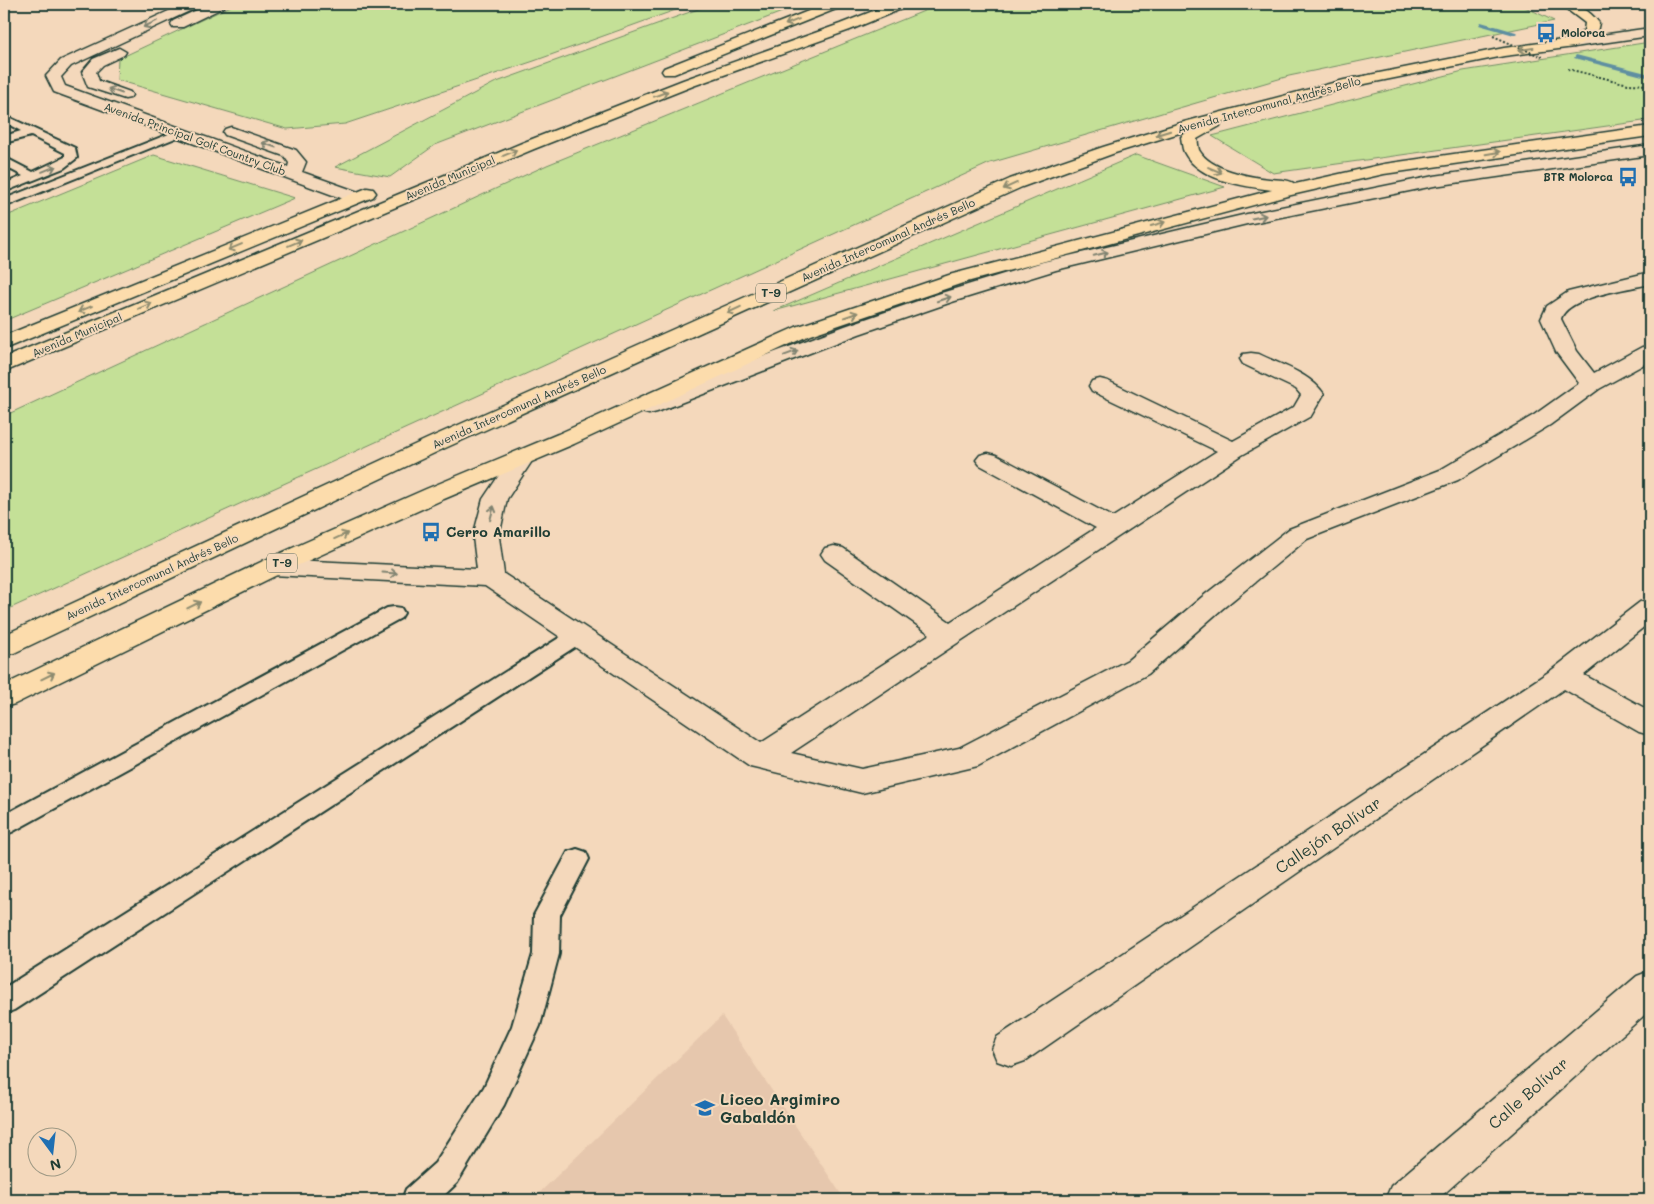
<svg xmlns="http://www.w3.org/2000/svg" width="1654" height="1204" font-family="Mali,sans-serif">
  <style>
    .built { fill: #e6c7ad }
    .green { fill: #c4e097; stroke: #728e66 }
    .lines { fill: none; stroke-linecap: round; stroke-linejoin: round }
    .stream { fill: #5f8fa1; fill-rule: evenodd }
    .lane-casing { stroke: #1f3d34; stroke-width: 4 }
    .street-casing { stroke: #1f3d34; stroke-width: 3 }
    .secondary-casing { stroke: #1f3d34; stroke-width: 3 }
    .highway-casing { stroke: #1f3d34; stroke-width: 3 }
    .path { stroke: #1f3d34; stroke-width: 2; stroke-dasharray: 2 2; stroke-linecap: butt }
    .lane { fill: #f4d8bb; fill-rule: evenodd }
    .street { fill: #f4d8bb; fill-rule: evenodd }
    .secondary { fill: #f4d8bb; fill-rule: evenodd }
    .highway { fill: #fcdcac; fill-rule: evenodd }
    .path-bridge { stroke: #1f3d34; stroke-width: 2; stroke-dasharray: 2 2; stroke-linecap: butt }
    .oneway { stroke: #8e8c70 }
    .oneway2 { stroke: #7f8371 }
    .labels { text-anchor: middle; stroke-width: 4; stroke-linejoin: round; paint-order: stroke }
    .far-poi-label { font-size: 11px; font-weight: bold; fill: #1f3d34; stroke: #f4d8bb; text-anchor: start }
    .far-street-label { font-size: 11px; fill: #1f3d34; stroke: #f4d8bb }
    .shield { fill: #f4d8bb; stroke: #5f6c5c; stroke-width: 1 }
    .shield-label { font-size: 12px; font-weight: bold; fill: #1f3d34 }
    .poi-label { font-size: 14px; font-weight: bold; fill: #1f3d34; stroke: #f4d8bb; text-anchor: start }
    .near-street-label { font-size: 16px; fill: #1f3d34; stroke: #f4d8bb }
    .near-poi-label { font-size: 16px; font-weight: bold; fill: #1f3d34; stroke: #f4d8bb; text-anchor: start }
  </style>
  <rect width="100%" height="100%" fill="#f4d8bb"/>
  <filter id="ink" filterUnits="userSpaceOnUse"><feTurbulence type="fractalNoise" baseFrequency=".02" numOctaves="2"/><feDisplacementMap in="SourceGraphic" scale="10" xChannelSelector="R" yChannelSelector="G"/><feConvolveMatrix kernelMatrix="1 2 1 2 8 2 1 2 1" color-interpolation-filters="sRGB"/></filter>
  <g filter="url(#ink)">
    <!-- built -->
    <path class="built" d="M722,1016L845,1200H532Z"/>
    <!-- green -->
    <path class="green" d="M235,4H692L534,61L345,124L287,129L117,80L118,59Z
      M712,4H803L435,145L390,177L335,167L494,83Z
      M941,4H1519L1554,21L1289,76L990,163L4,611V416L547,165Z
      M1650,42V120L1273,173L1212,136L1463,71Z
      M154,155L295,198L4,321V217Z
      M1136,155L1225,187L774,311Z"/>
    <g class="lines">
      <!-- stream -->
      <path class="stream" d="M1481,22L1516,32L1517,33L1514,35L1479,25Z
        M1576,55L1650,74V78L1574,58Z"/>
      <defs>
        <path id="lane" d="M4,115L75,148L77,158L64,168L4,192V184L23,176L4,166V157L33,172L65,157V153L31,136L4,143V136L21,131L4,122Z
          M179,130L183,131L185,133L183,135L4,207V199Z
          M394,607L401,608L404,613L401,618L12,832L4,835V815L387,608Z
          M577,629L584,631L587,636L584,641L14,1010L4,1014V988L570,631Z
          M577,849L586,852L589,859L560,915L559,954L540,1026L504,1105L457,1183L439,1200H402L406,1189L435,1163L484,1087L512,1026L533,954L534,915L568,852Z"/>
        <path id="street" d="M184,4H200L198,7L71,66L61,77L65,86L288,167L289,163L284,156L225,135L223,132L225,129L231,127L296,150L306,162L302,172L361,193L364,197L361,201L355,202L349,201L54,92L46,76L61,60Z
          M210,4H226L224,7L183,27H173L171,24L173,21Z
          M119,48L126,52L124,55L103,65L96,72L99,81L130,92L132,95L130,98L125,99L88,87L82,72L93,59Z
          M1650,272V284C1629,289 1568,296 1561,319L1577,351L1594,373L1642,347L1650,346V361L1599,389L1550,425L1458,480L1307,539L1222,609L1148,674L978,766L862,793L750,766L485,586L272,575L263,573L259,567L263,561L272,559L477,569L473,537L483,499L514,453L522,451L530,453L534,458L507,499L499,537L504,574L761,743L930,634L825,560L821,554L825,548L834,546L843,548L950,622L1096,528L980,465L976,460L980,455L988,453L996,455L1113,517L1217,451L1092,391L1089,386L1092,381L1100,379L1108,381L1233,441L1294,407L1301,395L1296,389L1243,364L1240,359L1243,354L1251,353L1259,354C1281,365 1310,373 1324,394L1311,416L1242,455L791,753L862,769L959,748L1128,660L1202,597L1289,529L1440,470L1534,415L1579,383L1556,352L1541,319L1547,306L1568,292Z
          M1650,599V622L1584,675L1650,711V735L1639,732L1564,689L1025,1061L1011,1066L997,1061L992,1049L997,1037L1553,669L1640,602Z
          M1650,971V1010L1437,1200H1385L1391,1186L1637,976Z"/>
        <path id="secondary" d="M1650,28V36L1574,47L1567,43L1574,39Z
          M1650,145V155L1434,186L1247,224L1056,270L952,302L859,334L657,412L649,414L641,412L638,407L641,402L845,326L938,294L1043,262L1247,214L1434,176Z"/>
        <path id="highway" d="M826,4H843L841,7L674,74H664L662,71L664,68Z
          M891,4H908L906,7L850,30L693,86L534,149L4,372V358L522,143L683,80L840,24Z
          M1560,4C1577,4 1589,9 1599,23L1596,36L1574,47L1504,56L1350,87L1221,122L1220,126L1197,139C1198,142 1198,147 1199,150C1210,170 1250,177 1269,179C1278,180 1289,179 1295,184L1384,164L1650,126V136L1384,174L1287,196L963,283L810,335L574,444L444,499L281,573L15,704L4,707V685L263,561L426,489L558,434L796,327L949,275L1272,190C1244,186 1199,181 1184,152C1182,148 1182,142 1181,137L1189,130L1115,153L1022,187L443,449L14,653L4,655V635L427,439L1010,179L1103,147L1184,122L1344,80L1504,48L1570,39L1584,31L1585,23Z
          M367,188L373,189L376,193L373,197L4,349V336Z"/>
      </defs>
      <!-- lane casing -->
      <use href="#lane" class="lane-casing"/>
      <!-- street casing -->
      <use href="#street" class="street-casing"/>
      <!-- secondary casing -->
      <use href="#secondary" class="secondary-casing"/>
      <!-- highway casing -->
      <use href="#highway" class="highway-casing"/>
      <!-- path -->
      <path class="path" d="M1568,69L1628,84L1650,85"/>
      <!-- lane -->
      <use href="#lane" class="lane"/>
      <!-- street -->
      <use href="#street" class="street"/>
      <!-- secondary -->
      <use href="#secondary" class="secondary"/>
      <!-- highway -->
      <use href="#highway" class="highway"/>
      <!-- path-bridge -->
      <path class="path-bridge" d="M1493,36L1542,57"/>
    </g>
    <!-- one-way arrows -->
    <defs><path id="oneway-shaft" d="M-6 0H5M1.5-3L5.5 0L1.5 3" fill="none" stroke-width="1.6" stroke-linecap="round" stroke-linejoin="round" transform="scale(1.25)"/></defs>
    <g class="oneway">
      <use href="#oneway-shaft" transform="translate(792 22) rotate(158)"/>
      <use href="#oneway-shaft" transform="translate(1526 49) rotate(172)"/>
      <use href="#oneway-shaft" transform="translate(661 94) rotate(-21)"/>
      <use href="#oneway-shaft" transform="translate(1163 133) rotate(163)"/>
      <use href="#oneway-shaft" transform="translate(510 153) rotate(-23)"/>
      <use href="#oneway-shaft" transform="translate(1493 153) rotate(-9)"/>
      <use href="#oneway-shaft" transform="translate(1215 170) rotate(23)"/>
      <use href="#oneway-shaft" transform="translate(1010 186) rotate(156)"/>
      <use href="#oneway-shaft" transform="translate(1158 224) rotate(-15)"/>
      <use href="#oneway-shaft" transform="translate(295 243) rotate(-23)"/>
      <use href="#oneway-shaft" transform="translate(235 247) rotate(157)"/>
      <use href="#oneway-shaft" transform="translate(145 306) rotate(-23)"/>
      <use href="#oneway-shaft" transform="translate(85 309) rotate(157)"/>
      <use href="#oneway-shaft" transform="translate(734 310) rotate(155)"/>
      <use href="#oneway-shaft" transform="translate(851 315) rotate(-19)"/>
      <use href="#oneway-shaft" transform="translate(341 536) rotate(-24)"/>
      <use href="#oneway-shaft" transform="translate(194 605) rotate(-26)"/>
      <use href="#oneway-shaft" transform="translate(48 676) rotate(-26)"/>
    </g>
    <g class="oneway2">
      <use href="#oneway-shaft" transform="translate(150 24) rotate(155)"/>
      <use href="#oneway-shaft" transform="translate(115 91) rotate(-161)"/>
      <use href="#oneway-shaft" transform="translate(269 145) rotate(-161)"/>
      <use href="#oneway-shaft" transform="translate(49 169) rotate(-22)"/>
      <use href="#oneway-shaft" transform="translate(1259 217) rotate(-12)"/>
      <use href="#oneway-shaft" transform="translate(1101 254) rotate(-13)"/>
      <use href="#oneway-shaft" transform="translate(944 299) rotate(-18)"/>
      <use href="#oneway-shaft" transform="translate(791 353) rotate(-20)"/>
      <use href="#oneway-shaft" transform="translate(492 513) rotate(-75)"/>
      <use href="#oneway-shaft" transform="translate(390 573) rotate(4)"/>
    </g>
  </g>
  <!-- icons -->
  <defs>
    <symbol id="bus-bare" viewBox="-9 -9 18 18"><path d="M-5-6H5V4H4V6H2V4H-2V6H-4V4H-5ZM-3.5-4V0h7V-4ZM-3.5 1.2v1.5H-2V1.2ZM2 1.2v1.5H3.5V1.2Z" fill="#1f6fb2" stroke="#f4d8bb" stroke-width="2.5" paint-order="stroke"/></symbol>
    <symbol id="school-bare" viewBox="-9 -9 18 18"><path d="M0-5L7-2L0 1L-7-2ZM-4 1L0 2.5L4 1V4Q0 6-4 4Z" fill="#1f6fb2" stroke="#f4d8bb" stroke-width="2.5" paint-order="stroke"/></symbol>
  </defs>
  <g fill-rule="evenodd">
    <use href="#bus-bare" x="1532" y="19" width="28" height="28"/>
    <use href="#bus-bare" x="1614" y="163" width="28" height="28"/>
    <use href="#bus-bare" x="417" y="518" width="28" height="28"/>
    <use href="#school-bare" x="691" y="1094" width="28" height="28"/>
  </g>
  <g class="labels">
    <!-- far-poi labels -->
    <g class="far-poi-label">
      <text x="1561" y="37">Molorca</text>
      <text x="1613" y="181" text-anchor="end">BTR Molorca</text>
    </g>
    <!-- far-street labels -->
    <g class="far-street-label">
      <text transform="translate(1269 105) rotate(-15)" y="4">Avenida Intercomunal Andrés Bello</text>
      <text transform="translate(195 139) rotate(20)" y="4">Avenida Principal Golf Country Club</text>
      <text transform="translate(450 178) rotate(-23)" y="4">Avenida Municipal</text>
      <text transform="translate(888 240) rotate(-24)" y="4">Avenida Intercomunal Andrés Bello</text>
      <text transform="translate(77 335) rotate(-23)" y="4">Avenida Municipal</text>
      <text transform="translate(519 407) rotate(-24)" y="4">Avenida Intercomunal Andrés Bello</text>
      <text transform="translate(152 577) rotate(-25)" y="4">Avenida Intercomunal Andrés Bello</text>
    </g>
    <!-- shield labels -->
    <g class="shield">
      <rect x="756" y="283.5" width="30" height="19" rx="4"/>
      <rect x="267" y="553.5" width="30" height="19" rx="4"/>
    </g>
    <g class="shield-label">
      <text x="771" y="297">T-9</text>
      <text x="282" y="567">T-9</text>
    </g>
    <!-- poi labels -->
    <g class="poi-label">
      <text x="446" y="537">Cerro Amarillo</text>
    </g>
    <!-- near-street labels -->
    <g class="near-street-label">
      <text transform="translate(1328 835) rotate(-34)" y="6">Callejón Bolívar</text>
      <text transform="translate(1528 1093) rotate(-41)" y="6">Calle Bolívar</text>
    </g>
    <!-- near-poi labels -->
    <g class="near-poi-label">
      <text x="720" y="1105">Liceo Argimiro<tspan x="720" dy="18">Gabaldón</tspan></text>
    </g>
  </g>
  <!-- margin -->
  <rect width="1654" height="1204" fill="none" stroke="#f4d8bb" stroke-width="20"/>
  <rect x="10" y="10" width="1634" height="1184" fill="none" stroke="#1f3d34" stroke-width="2" filter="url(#ink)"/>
  <!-- north arrow -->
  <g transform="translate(52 1152) rotate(165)"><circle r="24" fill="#f4d8bb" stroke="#9f9a85"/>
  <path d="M0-4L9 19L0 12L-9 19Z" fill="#1f6fb2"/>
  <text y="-8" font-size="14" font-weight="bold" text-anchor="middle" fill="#1f3d34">N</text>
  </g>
</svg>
